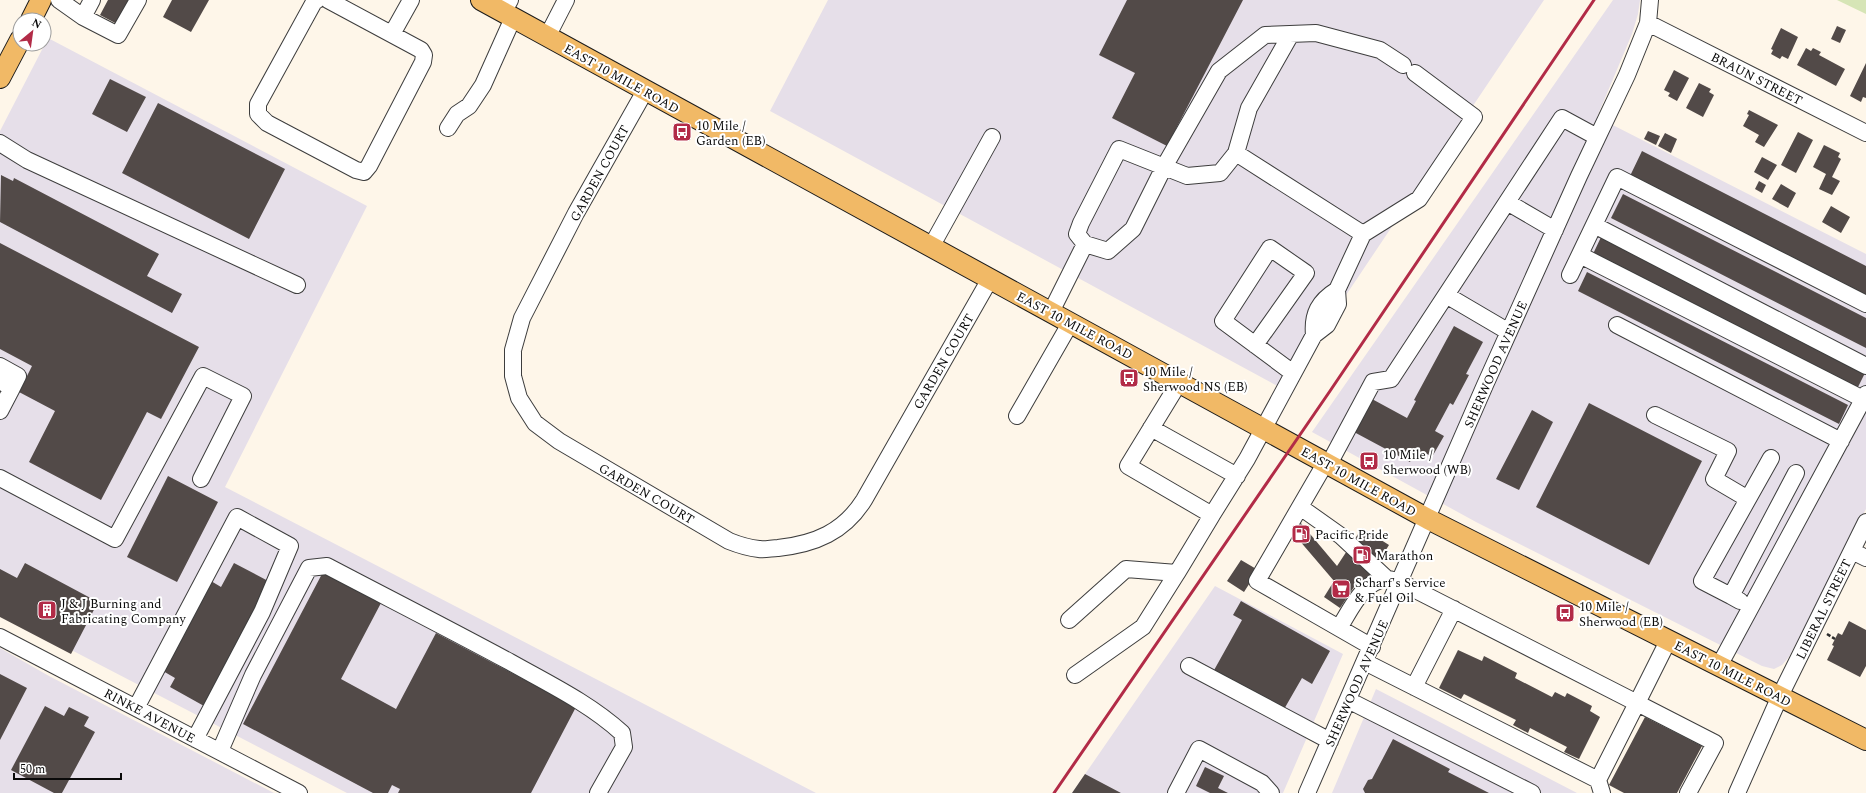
<svg xmlns="http://www.w3.org/2000/svg" width="1866" height="793" font-family="Spectral,serif">
  <style>
    .industrial { fill: #e6dfe9 }
    .green { fill: #d6e5b6 }
    .building { fill: #524a48 }
    .lines { fill: none; stroke-linecap: round; stroke-linejoin: round }
    .minor-casing { stroke: #3d3d3d; stroke-width: 18 }
    .major-casing { stroke: #1b1b1b; stroke-width: 22 }
    .path { stroke: #2c2c2c; stroke-width: 2.5; stroke-dasharray: 4 2; stroke-linecap: butt }
    .minor { stroke: #fff; stroke-width: 16 }
    .major { stroke: #f1b966; stroke-width: 20 }
    .rail { stroke: #b22b47; stroke-width: 3 }
    .labels { text-anchor: middle; stroke-width: 4; stroke-linejoin: round; paint-order: stroke }
    .street-label { font-size: 13px; fill: #0a0a0a; stroke: #fff }
    .poi-label { font-size: 13px; fill: #0a0a0a; stroke: #fff; text-anchor: start }
  </style>
  <rect width="100%" height="100%" fill="#fef6e9"/>
  <!-- industrial -->
  <path class="industrial" d="M828,0H1544L1283,389L770,111Z
    M1613,0H1640L1638,14L1632,34L1597,117L1866,254V509L1789,657L1782,665L1774,669L1762,666L1476,522L1312,432Z
    M48,38L367,206L225,487L816,793H347L0,613V131Z
    M1215,586L1343,654L1283,793H1072Z
    M0,648L49,676L274,793H0Z
    M1376,689L1577,793H1332Z"/>
  <!-- green -->
  <path class="green" d="M1837,0H1866V14Z"/>
  <!-- building -->
  <path class="building" d="M108,0H130L117,24L100,15Z
    M172,0H209L191,32L163,17Z
    M1127,0H1243L1167,146L1112,118L1135,73L1099,55Z
    M1837,26L1846,30L1840,43L1831,39Z
    M1781,28L1798,37L1788,59L1782,56L1780,59L1771,54L1773,50L1771,49Z
    M1806,48L1811,51L1813,48L1821,52L1819,55L1845,69L1836,86L1797,65Z
    M1866,63V98L1863,97L1861,102L1850,96Z
    M1674,70L1689,78L1677,101L1668,96L1670,93L1664,90Z
    M110,79L146,97L127,132L92,114Z
    M1699,83L1711,89L1709,92L1714,95L1703,117L1686,108Z
    M158,103L285,169L249,239L122,173Z
    M1749,110L1778,125L1764,147L1755,142L1759,135L1743,126L1749,115L1747,114Z
    M1648,131L1660,136L1656,145L1644,139Z
    M1798,132L1813,140L1796,173L1781,165Z
    M1665,133L1677,139L1671,153L1658,146Z
    M1824,145L1840,153L1838,157L1841,159L1832,177L1840,181L1832,195L1819,189L1826,174L1813,167Z
    M1642,151L1866,266V297L1630,176Z
    M1762,157L1777,165L1768,180L1754,172Z
    M1,175L13,181L14,178L159,254L147,276L182,294L172,313L0,222Z
    M1759,181L1766,185L1762,193L1755,189Z
    M1781,184L1796,193L1788,208L1772,199Z
    M1623,194L1866,318V348L1611,218Z
    M1831,206L1850,217L1841,233L1822,222Z
    M1602,235L1866,371L1857,389L1593,254Z
    M0,243L199,347L161,419L147,412L101,500L29,462L55,411L19,392L32,366L0,349Z
    M1587,272L1848,405L1839,424L1578,291Z
    M1454,326L1483,342L1466,374L1469,375L1453,405L1450,403L1435,431L1444,436L1432,457L1427,454L1412,457L1410,462L1354,432L1372,399L1407,418L1416,401L1414,400Z
    M1589,403L1702,461L1649,565L1536,507Z
    M1532,410L1553,422L1519,490L1496,479Z
    M168,476L218,502L177,582L127,557Z
    M1300,522L1337,566L1362,528L1389,545L1364,585L1358,581L1340,608L1324,597L1334,581L1293,533Z
    M1241,560L1258,570L1244,592L1227,581Z
    M25,563L98,602L71,654L0,617V569L17,578Z
    M234,563L270,582L204,706L170,687L175,678L163,671L211,581L221,587Z
    M323,572L381,603L341,679L396,709L436,633L576,707L531,793H398L400,789L392,785L388,793H373L243,724Z
    M1241,601L1330,651L1312,684L1302,678L1283,711L1213,672L1242,620L1233,615Z
    M1849,621L1866,630V666L1860,677L1827,660L1834,646L1832,645L1838,633L1842,635Z
    M1458,650L1482,661L1484,656L1517,673L1515,678L1552,697L1555,692L1565,697L1567,693L1592,706L1590,711L1600,717L1579,759L1564,752L1567,747L1530,728L1528,733L1513,725L1516,720L1464,694L1461,699L1439,688Z
    M0,674L27,688L0,740Z
    M45,706L64,716L69,707L89,717L84,726L95,732L62,793H54L11,770Z
    M1645,717L1702,746L1677,793H1624L1609,785Z
    M1393,739L1450,769L1448,772L1489,793H1365L1363,789L1368,780L1372,779Z
    M1205,767L1224,776L1218,788L1228,793H1210L1196,786Z
    M1085,774L1121,793H1072Z"/>
  <g class="lines">
    <defs>
      <path id="minor" d="M59,0L83,17L118,35L138,0
        M317,0L314,2L258,104V114L267,123L356,170L364,172L369,166L423,62L424,55L421,50L328,0
        M503,13L510,0
        M83,17L92,0
        M1648,23L1866,133
        M392,34L411,0
        M547,37L566,0
        M645,91L576,213L522,318L513,350V376L519,398L535,423L559,441L729,541C739,545 749,548 759,549C765,550 772,548 778,548C815,544 844,532 864,500L990,279
        M448,128L457,114L469,106L483,85L513,18
        M0,143L27,160L297,285
        M1236,153L1249,108L1291,34
        M1507,202L1555,230
        M1594,225L1866,366
        M1363,234L1419,199L1474,117L1415,73
        M1085,244L1108,251L1133,229L1164,167L1219,71L1265,35L1316,33L1380,50L1403,65
        M931,247L992,137
        M1580,255L1863,399
        M1570,275L1617,177L1866,304
        M1446,295L1509,332
        M1051,312L1085,244L1077,234L1081,223L1119,149L1187,176L1220,173L1236,153L1363,234L1337,290L1338,304L1327,325L1314,335L1247,459L1212,515L1128,466L1180,381
        M1617,325L1841,441
        M1314,335C1312,314 1319,301 1337,290
        M1255,345L1306,273L1270,248L1223,321L1293,373
        M0,366L18,376L12,388
        M0,381L12,388L0,411
        M1655,415L1728,451L1714,479L1748,499
        M1017,416L1071,322
        M1151,428L1237,476
        M1326,462L1257,581L1372,647
        M1329,464L1373,382L1391,379L1562,118L1597,137
        M0,478L115,539L203,376L243,396L201,479
        M1300,507L1341,536L1386,578
        M1852,551L1866,558
        M1731,596L1702,581L1771,458
        M1740,601L1731,596L1796,473
        M1069,620L1126,569L1177,573L1212,515
        M1339,628C1350,611 1362,582 1385,579C1389,578 1396,581 1400,582L1637,703L1668,641
        M0,637L299,793
        M1365,662L1598,780
        M1189,666L1330,741
        M1719,666L1866,394
        M1075,675L1143,627L1177,573
        M1414,687L1454,609
        M1348,700L1532,793
        M136,708L237,517L290,546L262,612L195,739
        M220,751L253,675L309,568L327,566C388,598 449,629 510,662C549,684 589,703 622,733L624,747L598,793
        M1176,793L1199,749L1262,783L1271,793
        M1307,793L1485,385L1579,176L1627,75L1648,23L1650,0
        M1602,793L1598,780L1637,703L1715,743L1688,793
        M1737,793L1780,696L1866,522"/>
      <path id="major" d="M481,0L1428,519L1866,740
        M31,20L41,0
        M0,78L20,40"/>
    </defs>
    <!-- minor casing -->
    <use href="#minor" class="minor-casing"/>
    <!-- major casing -->
    <use href="#major" class="major-casing"/>
    <!-- path -->
    <path class="path" d="M1827,634L1835,639"/>
    <!-- minor -->
    <use href="#minor" class="minor"/>
    <!-- major -->
    <use href="#major" class="major"/>
    <!-- rail -->
    <path class="rail" d="M1054,793L1330,391L1594,0"/>
  </g>
  <!-- icons -->
  <defs>
    <symbol id="bus-square" viewBox="-11 -11 22 22"><rect x="-9" y="-9" width="18" height="18" rx="4" fill="#b22b47" stroke="#fff"/><path d="M-5-6H5V4H4V6H2V4H-2V6H-4V4H-5ZM-3.5-4V0h7V-4ZM-3.5 1.2v1.5H-2V1.2ZM2 1.2v1.5H3.5V1.2Z" fill="#fff"/></symbol>
    <symbol id="fuel-square" viewBox="-11 -11 22 22"><rect x="-9" y="-9" width="18" height="18" rx="4" fill="#b22b47" stroke="#fff"/><path d="M-5.5-6h7V0h2V4h1.3V-2.5L3-4.5l.8-.8L6-3V5H2.5V1h-1V6h-7ZM-4.2-4.7v3.2H.2V-4.7Z" fill="#fff"/></symbol>
    <symbol id="supermarket-square" viewBox="-11 -11 22 22"><rect x="-9" y="-9" width="18" height="18" rx="4" fill="#b22b47" stroke="#fff"/><path d="M-6-5.5h2.5l.6 2H6L4.5 2H-2.5L-4.4-4H-6ZM-1.5 3.2a1.3 1.3 0 1 0 .1 0ZM3 3.2a1.3 1.3 0 1 0 .1 0Z" fill="#fff"/></symbol>
    <symbol id="building-square" viewBox="-11 -11 22 22"><rect x="-9" y="-9" width="18" height="18" rx="4" fill="#b22b47" stroke="#fff"/><path d="M-4-6H4V6H1V3H-1V6H-4ZM-2.5-4.3h1.7v1.8h-1.7ZM.8-4.3h1.7v1.8H.8ZM-2.5-1h1.7V.8h-1.7ZM.8-1h1.7V.8H.8Z" fill="#fff"/></symbol>
  </defs>
  <g fill-rule="evenodd">
    <use href="#bus-square" x="671" y="121" width="22" height="22"/>
    <use href="#bus-square" x="1118" y="367" width="22" height="22"/>
    <use href="#bus-square" x="1358" y="450" width="22" height="22"/>
    <use href="#fuel-square" x="1290" y="523" width="22" height="22"/>
    <use href="#fuel-square" x="1351" y="544" width="22" height="22"/>
    <use href="#supermarket-square" x="1330" y="578" width="22" height="22"/>
    <use href="#building-square" x="36" y="599" width="22" height="22"/>
    <use href="#bus-square" x="1554" y="602" width="22" height="22"/>
  </g>
  <g class="labels">
    <!-- street labels -->
    <g class="street-label">
      <text transform="translate(622 78) rotate(29)" y="5">EAST 10 MILE ROAD</text>
      <text transform="translate(1757 78) rotate(27)" y="5">BRAUN STREET</text>
      <text transform="translate(599 173) rotate(-61)" y="5">GARDEN COURT</text>
      <text transform="translate(1075 325) rotate(28)" y="5">EAST 10 MILE ROAD</text>
      <text transform="translate(943 361) rotate(-60)" y="5">GARDEN COURT</text>
      <text transform="translate(1495 364) rotate(-66)" y="5">SHERWOOD AVENUE</text>
      <text transform="translate(1359 481) rotate(29)" y="5">EAST 10 MILE ROAD</text>
      <text transform="translate(647 493) rotate(30)" y="5">GARDEN COURT</text>
      <text transform="translate(1823 609) rotate(-64)" y="5">LIBERAL STREET</text>
      <text transform="translate(1733 673) rotate(27)" y="5">EAST 10 MILE ROAD</text>
      <text transform="translate(1356 683) rotate(-66)" y="5">SHERWOOD AVENUE</text>
      <text transform="translate(150 715) rotate(28)" y="5">RINKE AVENUE</text>
    </g>
    <!-- poi labels -->
    <g class="poi-label">
      <text x="696" y="130">10 Mile /<tspan x="696" dy="15">Garden (EB)</tspan></text>
      <text x="1143" y="376">10 Mile /<tspan x="1143" dy="15">Sherwood NS (EB)</tspan></text>
      <text x="1383" y="459">10 Mile /<tspan x="1383" dy="15">Sherwood (WB)</tspan></text>
      <text x="1315" y="539">Pacific Pride</text>
      <text x="1376" y="560">Marathon</text>
      <text x="1355" y="587">Scharf's Service<tspan x="1355" dy="15">&amp; Fuel Oil</tspan></text>
      <text x="61" y="608">J &amp; J Burning and<tspan x="61" dy="15">Fabricating Company</tspan></text>
      <text x="1579" y="611">10 Mile /<tspan x="1579" dy="15">Sherwood (EB)</tspan></text>
    </g>
  </g>
  <!-- north arrow -->
  <g transform="translate(32 32) rotate(29)"><circle r="19" fill="#ffffff" stroke="#9d9d9d"/>
  <path d="M0-3L7 15L0 10L-7 15Z" fill="#b22b47"/>
  <text y="-6" font-size="11" font-weight="bold" text-anchor="middle" fill="#0a0a0a">N</text>
  </g>
  <!-- scale -->
  <path d="M14 773v6h107v-6" fill="none" stroke="#0a0a0a" stroke-width="2"/>
  <text x="20" y="773" font-size="12" fill="#0a0a0a" stroke="#ffffff" stroke-width="3" paint-order="stroke">50 m</text>
</svg>
